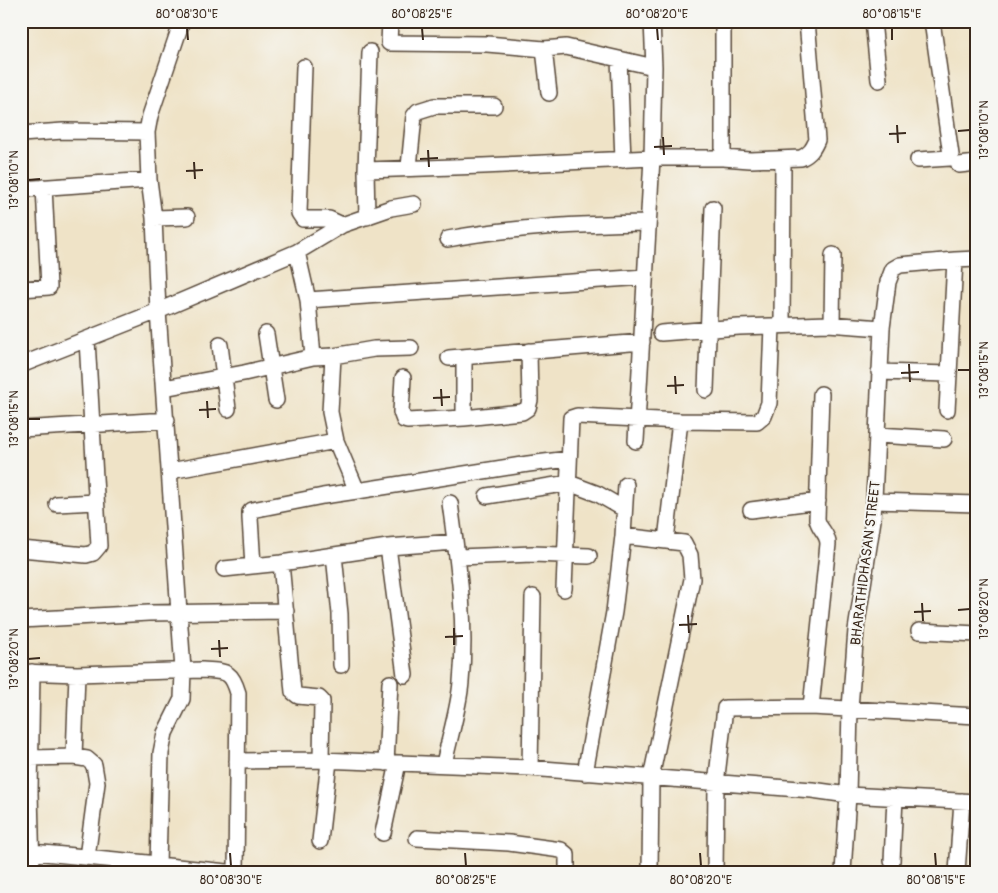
<svg xmlns="http://www.w3.org/2000/svg" width="998" height="893" font-family="Pangolin,sans-serif">
  <style>
    .lines { fill: none; stroke-linecap: round; stroke-linejoin: round }
    .minor-casing { stroke: #564637; stroke-width: 18 }
    .minor { stroke: #fff; stroke-width: 15 }
    .ticks { fill: none; stroke: #3b2a1e; stroke-width: 2 }
    .labels { text-anchor: middle; stroke-width: 4; stroke-linejoin: round; paint-order: stroke }
    .street-label { font-size: 14px; fill: #3b2a1e; stroke: #f6f6f2 }
    .neatline { fill: none; stroke: #3b2a1e; stroke-width: 2 }
    .ticks-label { font-size: 12px; text-anchor: middle; fill: #3b2a1e }
  </style>
  <rect width="100%" height="100%" fill="#f6f6f2"/>
  <filter id="ink" filterUnits="userSpaceOnUse"><feTurbulence type="fractalNoise" baseFrequency=".02" numOctaves="2"/><feDisplacementMap in="SourceGraphic" scale="10" xChannelSelector="R" yChannelSelector="G"/><feConvolveMatrix kernelMatrix="1 2 1 2 8 2 1 2 1" color-interpolation-filters="sRGB"/></filter>
  <filter id="wash" filterUnits="userSpaceOnUse"><feTurbulence type="fractalNoise" baseFrequency=".0096" numOctaves="4" result="noise"/><feDisplacementMap in="SourceGraphic" scale="20" xChannelSelector="R" yChannelSelector="G"/><feGaussianBlur stdDeviation="1.12" result="paint"/><feColorMatrix in="noise" values="0 0 0 0 0 0 0 0 0 0 0 0 0 0 0 0 0 1.4 0 .05"/><feComposite in="paint" operator="in"/></filter>
  <g filter="url(#wash)">
    <rect width="100%" height="100%" fill="#efe3c7"/>
  </g>
  <g filter="url(#ink)">
    <g class="lines">
      <defs>
        <path id="minor" d="M182,21L150,116L147,132L149,180L154,218L158,311L183,670L182,699L165,733L161,753L158,864L167,866L227,872
          M390,21L389,43L487,44L544,49L566,47L654,67
          M723,21V158
          M873,21L879,80
          M544,49L549,93
          M619,59L623,160
          M304,67L299,213L303,219H329L342,225
          M21,134L63,131L147,132
          M918,160L950,158L951,155L932,21
          M959,165L977,163
          M409,167L414,116L418,111L434,106H494
          M366,170L483,166L652,158H723L750,160L801,158C810,154 813,149 817,140L807,21
          M21,189L149,180
          M367,217L366,170L370,52
          M154,218L187,217
          M448,239C514,227 581,224 648,223
          M297,252L308,300L313,357
          M21,289L49,287L44,187
          M308,300L645,277
          M832,324L833,255
          M782,325L783,160
          M661,333L739,327L828,324L882,328
          M266,334L276,400
          M220,345L228,409
          M333,356L330,412L336,441
          M464,357V418
          M449,358L642,342
          M21,365L158,311L297,252L342,225L391,208L414,204
          M879,372L949,374L955,260L977,259
          M403,378L401,412L404,420L407,421L464,418L522,412L528,408L530,400L529,351
          M164,388L244,373L313,357L333,356L374,349L411,348
          M706,390L713,208
          M947,410L949,374
          M21,429L167,420
          M877,435L944,439
          M636,441L652,158L654,67L652,21
          M170,471L336,441L357,491L528,464L569,459
          M487,496L569,483L598,494L624,509
          M874,501L977,504
          M57,504L96,502
          M751,510L818,501
          M623,536L684,543L690,555L692,579L651,778L650,872
          M666,540L680,421L757,422L764,416L769,403L772,326
          M388,547L405,675
          M21,549L86,555L93,553L99,546L87,340
          M334,555L340,614L341,665
          M458,557L532,554L589,556
          M281,563L293,692L298,696L319,698L322,701L321,760
          M253,566L250,518V512L252,510L323,496L357,491
          M224,569L281,563L388,547L455,542
          M564,589L571,418L577,416L680,421
          M21,620L149,613L286,611
          M919,631L977,634
          M21,672L77,674L202,670C225,672 231,669 238,693L236,872
          M811,707L828,544C828,533 819,530 817,519L821,394
          M74,757L77,674
          M30,758L74,757L87,759L94,765L97,783L87,857
          M237,761L321,760L530,768L812,790L848,795L977,802
          M386,763L390,683
          M444,764C449,739 459,708 461,682C467,622 458,562 450,503
          M530,768L533,597
          M585,773L614,612L623,536L626,485
          M383,833L398,763
          M417,838L509,843L561,850L567,855V872
          M320,841L329,761
          M22,851L158,864
          M892,861L895,798
          M32,872L30,793L32,672
          M715,872L716,784L725,708L811,707L977,716
          M843,872L848,795L850,708L856,630L873,520L882,328L888,282L893,269L900,265L955,260
          M957,872L962,801"/>
      </defs>
      <!-- minor casing -->
      <use href="#minor" class="minor-casing"/>
      <!-- minor -->
      <use href="#minor" class="minor"/>
    </g>
  </g>
  <!-- ticks -->
  <path class="ticks" d="M187,28L188,40M422,28L423,40M657,28L658,40M892,28V40M897,125L898,143M958,131L970,130M889,134L906,133M663,137L664,155M654,147L672,146M428,150L429,167M420,159L438,158M194,162L195,179M186,171L203,170M28,180L40,179M909,364L910,382M958,370H970M901,373L919,372M675,376L676,394M667,386L684,385M441,389L442,406M433,398L450,397M207,401L208,418M199,410L216,409M28,419H40M922,603L923,621M958,610L970,609M914,612L931,611M688,615L689,633M679,625L697,624M454,628V645M445,637L463,636M219,640L220,657M211,649L228,648M28,659L40,658M230,853L231,866M465,853L466,866M700,853L701,866M935,853L936,866"/>
  <g class="labels">
    <!-- street labels -->
    <g class="street-label">
      <text transform="translate(865 563) rotate(-83)" y="5">BHARATHIDHASAN STREET</text>
    </g>
  </g>
  <!-- margin -->
  <rect width="998" height="893" fill="none" stroke="#f6f6f2" stroke-width="55"/>
  <rect x="28" y="28" width="942" height="838" class="neatline"/>
  <g class="ticks-label">
    <text x="187" y="18">80°08'30"E</text>
    <text x="422" y="18">80°08'25"E</text>
    <text x="657" y="18">80°08'20"E</text>
    <text x="892" y="18">80°08'15"E</text>
    <text transform="translate(984 130) rotate(-90)" y="4">13°08'10"N</text>
    <text transform="translate(14 180) rotate(-90)" y="4">13°08'10"N</text>
    <text transform="translate(984 370) rotate(-90)" y="4">13°08'15"N</text>
    <text transform="translate(14 419) rotate(-90)" y="4">13°08'15"N</text>
    <text transform="translate(984 609) rotate(-90)" y="4">13°08'20"N</text>
    <text transform="translate(14 659) rotate(-90)" y="4">13°08'20"N</text>
    <text x="231" y="884">80°08'30"E</text>
    <text x="466" y="884">80°08'25"E</text>
    <text x="701" y="884">80°08'20"E</text>
    <text x="936" y="884">80°08'15"E</text>
  </g>
</svg>
